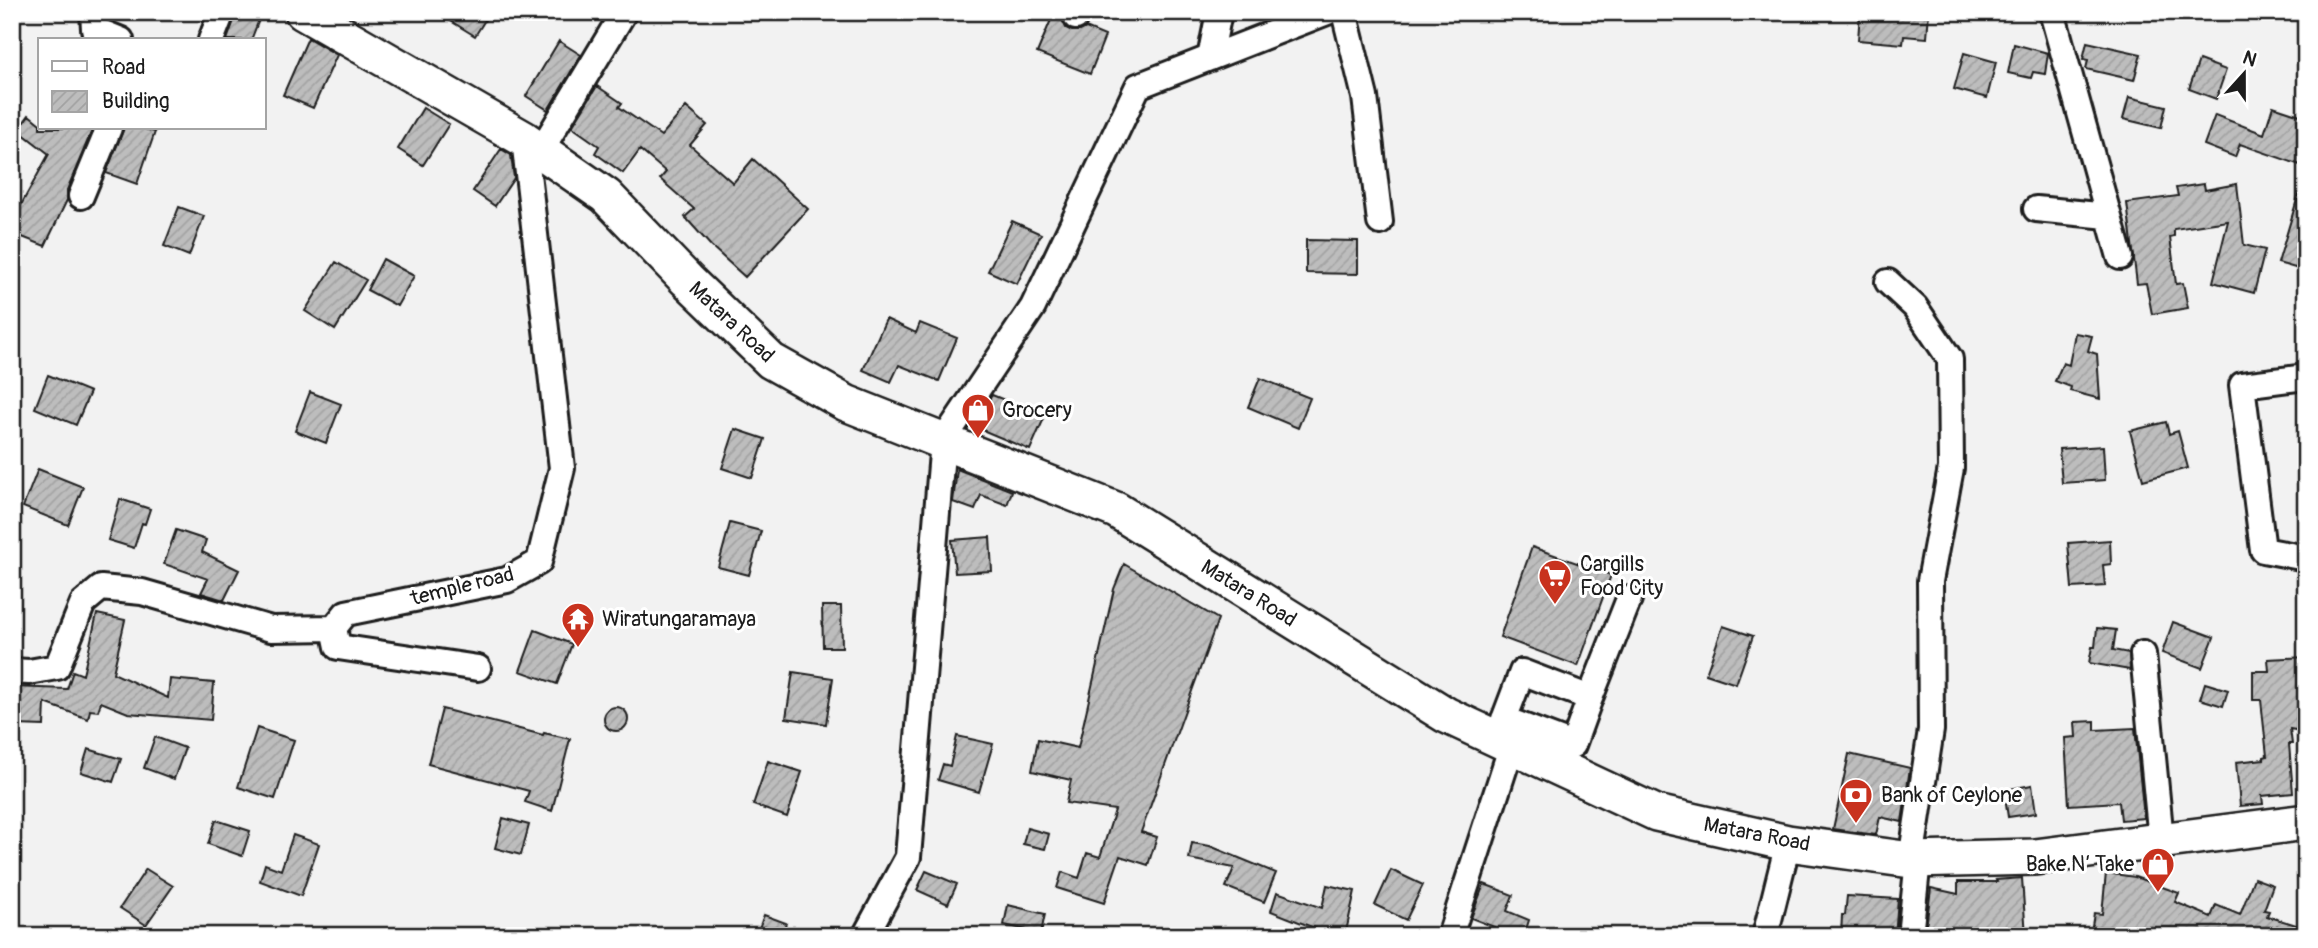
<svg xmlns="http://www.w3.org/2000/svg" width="2318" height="948" font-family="Pangolin,sans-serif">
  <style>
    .building { fill: url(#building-hatch); stroke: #1c1c1c; stroke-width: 2 }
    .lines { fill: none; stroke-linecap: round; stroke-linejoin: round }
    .minor-casing { stroke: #1c1c1c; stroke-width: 30 }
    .highway-casing { stroke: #1c1c1c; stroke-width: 40 }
    .minor { stroke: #fff; stroke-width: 24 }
    .highway { stroke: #fff; stroke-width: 35 }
    .labels { text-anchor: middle; stroke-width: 6; stroke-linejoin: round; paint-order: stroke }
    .street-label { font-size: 21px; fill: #1c1c1c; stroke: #fff }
    .poi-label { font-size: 21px; fill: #1c1c1c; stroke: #fff; text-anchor: start }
  </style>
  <defs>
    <pattern id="building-hatch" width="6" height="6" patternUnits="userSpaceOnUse" patternTransform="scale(1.75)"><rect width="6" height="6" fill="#bdbdbd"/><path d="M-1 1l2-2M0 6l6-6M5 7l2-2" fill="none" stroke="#a2a2a2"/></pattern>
  </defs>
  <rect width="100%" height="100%" fill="#f2f2f2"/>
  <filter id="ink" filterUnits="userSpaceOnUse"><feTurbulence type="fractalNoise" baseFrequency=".0143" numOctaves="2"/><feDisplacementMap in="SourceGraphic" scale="14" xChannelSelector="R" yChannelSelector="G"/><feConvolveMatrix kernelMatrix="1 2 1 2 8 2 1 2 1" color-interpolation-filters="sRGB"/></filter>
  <g filter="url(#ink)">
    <!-- building -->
    <path class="building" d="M237,12H262L251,40H227Z
      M436,12H490L475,36Z
      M1860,12H1929L1927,38L1904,36L1903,44L1858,40Z
      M1053,15L1062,18L1066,28L1072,31H1080L1086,28L1105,36L1090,74L1037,53Z
      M308,38L337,55L313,108L283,95Z
      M559,41L581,55L548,110L526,96Z
      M2087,42L2141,54L2134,80L2086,69L2088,60L2083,59Z
      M2014,44L2048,53L2045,74L2033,72L2031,78L2008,73Z
      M1964,53L1996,62L1987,98L1954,89Z
      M2199,60L2226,70L2216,99L2189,89Z
      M597,86L622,103L619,107L661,136L686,107L707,125L690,145L733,183L753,159L808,209L745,277L711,246L685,217L694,209L660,179L666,172L640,150L623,173L595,153L599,146L572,127Z
      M2129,97L2166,106L2161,128L2123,119Z
      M2273,106L2306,117V167L2240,144L2235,157L2204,145L2215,115L2264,134Z
      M423,108L449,124L423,165L398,149Z
      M29,115L40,124V128H93L67,190V200L45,246L12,233V201L21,205L49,154L18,130Z
      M124,128H141L155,132L137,184L106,173Z
      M501,149L511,155L514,178L495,206L473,191Z
      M2302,183L2306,184V257L2302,270L2278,263Z
      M2204,184L2205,190L2237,184L2244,245L2265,250L2254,293L2213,282L2228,221L2174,229V236L2170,237L2176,284L2183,283L2188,308L2152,314L2146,283L2137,284L2127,203L2178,196L2176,188Z
      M179,207L204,216L189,256L164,246Z
      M1012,221L1041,234L1017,284L988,271Z
      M1306,240L1358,241V274L1306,273Z
      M383,259L414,276L397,306L367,290Z
      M336,262L366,280L335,330L305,311Z
      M886,319L916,333L920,323L957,338L939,381L899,365L891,382L863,370Z
      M2075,333L2092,336L2088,351L2097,354L2100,399L2070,391L2071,387L2055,381L2063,363L2069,365Z
      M48,375L90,392L76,425L35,408Z
      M1260,378L1310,398L1298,428L1248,407Z
      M310,392L341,404L326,443L295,431Z
      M992,395L1045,416L1030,450L973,426Z
      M2166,422L2169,434L2178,431L2188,468L2143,480L2130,431Z
      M735,429L765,439L752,478L722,468Z
      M2103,446L2105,480L2062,483L2059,449Z
      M38,469L83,487L68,525L23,507Z
      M957,469L1012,491L1007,505L981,495L975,510L953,502Z
      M120,499L150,509L145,524L142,523L134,548L108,540Z
      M730,523L761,531L749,575L718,567Z
      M176,530L206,540L202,552L239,570L224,600L201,593L208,579L164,564Z
      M990,537L992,571L955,573L952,540Z
      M2110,540L2111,564L2103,565L2105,586L2072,588L2068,543Z
      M1532,547L1611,575L1578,666L1500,637Z
      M1124,564L1218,619L1141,832L1157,837L1148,865L1120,856L1104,903L1057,888L1062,872L1079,878L1087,853L1100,857L1115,810L1066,803L1071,780L1032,771L1038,739L1078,748L1114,589Z
      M822,606H841L842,647H823Z
      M97,614L125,620L113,673L168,698L170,679L214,683L211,720L128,713L101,702L98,711L90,710L88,719L45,703L44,726L17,725L18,693L12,691V687L67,689L73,671L83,675Z
      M2173,622L2214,637L2202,668L2162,653Z
      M1723,626L1753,636L1736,684L1706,674Z
      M2097,628L2116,630L2113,650L2129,653L2130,670L2089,663L2092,647H2095Z
      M535,630L572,644L557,684L520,671Z
      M2306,657V732L2290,729L2292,744H2289L2293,793L2262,796L2263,804L2240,806L2236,762L2264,759V757L2267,756L2261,700H2253V671H2269L2268,659Z
      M793,672L833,678L826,724L786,718Z
      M2205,683L2228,690L2223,706L2200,699Z
      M604 719a12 12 0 1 1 24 0a12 12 0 1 1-24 0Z
      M442,709L543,735L544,733L570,739L552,811L525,802L529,791L428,764Z
      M2095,721V730L2135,728L2144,818L2121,820L2119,802L2069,805L2065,738L2076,737L2075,722Z
      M257,728L294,740L275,799L238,787Z
      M957,736L993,744L979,792L938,780L943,764L950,766Z
      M155,737L185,748L174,779L144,768Z
      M88,749L121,759L113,782L81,772Z
      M1849,754L1910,768L1902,822L1880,817L1876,835L1833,829Z
      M768,761L802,772L787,817L753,805Z
      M2032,785L2036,813L2008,817L2004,790Z
      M503,818L529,825L521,855L495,848Z
      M216,820L250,831L242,856L208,844Z
      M1027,828L1049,834L1045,849L1023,844Z
      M293,835L319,844L301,896L260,881L265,864L281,870Z
      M1192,843L1210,846L1276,873L1264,902L1226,887L1234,868L1189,859Z
      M146,869L173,886L146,925L120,908Z
      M1391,870L1423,885L1406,920L1375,905Z
      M926,871L957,884L948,904L917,890Z
      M2106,873L2135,877L2179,893L2175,902L2211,917L2216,905L2240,915L2254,878L2273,885L2264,910L2269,911L2267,916L2306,928V936H2129L2091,932L2094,913L2102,914Z
      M2022,878L2026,936H1925L1931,888L1958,894V882H1997L1996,880Z
      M1484,884L1513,895L1507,911L1529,920L1524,936H1500L1502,930L1471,918Z
      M1327,885L1355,891L1345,936L1317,929L1271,911L1277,892L1322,908Z
      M1847,896L1898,899L1895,936H1841L1842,915H1845Z
      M1008,905L1045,914L1041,933L1004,925Z
      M764,915L786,923L781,936H756Z"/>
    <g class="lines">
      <defs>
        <path id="minor" d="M93,12L94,29L121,40
          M1344,12L1365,97L1380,222
          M2052,12L2120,257
          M1076,17L1077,12
          M211,40L222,12
          M1210,58L1219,12
          M541,150L624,12
          M81,196L109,128
          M2036,209L2108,216
          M1888,282L1915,307L1950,359L1951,468L1930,581L1931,730L1911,860
          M2306,377L2242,385L2263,550L2306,558
          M2143,654L2161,840
          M478,668L338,647L334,628L346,613L507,580L539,562L562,468L524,139
          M12,671L29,672L57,667L83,603L101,588L142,592L271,629L334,628
          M1590,698L1629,599
          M1497,738L1522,672L1590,698L1573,745L1504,719
          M865,936L908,857L943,441L1033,307L1138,86L1327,12
          M1450,936L1512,745
          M1765,936L1788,843
          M1910,936L1918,860"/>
        <path id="highway" d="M303,12L524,139L606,196L687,280L771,361L846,403L1116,510L1446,715L1656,813L1788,843L1911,860L2035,857L2306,822"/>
      </defs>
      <!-- minor casing -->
      <use href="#minor" class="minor-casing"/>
      <!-- highway casing -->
      <use href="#highway" class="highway-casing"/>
      <!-- minor -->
      <use href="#minor" class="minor"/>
      <!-- highway -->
      <use href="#highway" class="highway"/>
    </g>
  </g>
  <!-- icons -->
  <defs>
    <symbol id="shop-pin" viewBox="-11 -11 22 30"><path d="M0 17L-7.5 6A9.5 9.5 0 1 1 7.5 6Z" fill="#c8321e" stroke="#fff"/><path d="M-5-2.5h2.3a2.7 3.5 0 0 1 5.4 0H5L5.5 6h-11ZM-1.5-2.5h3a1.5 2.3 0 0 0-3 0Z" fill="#fff"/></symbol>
    <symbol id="supermarket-pin" viewBox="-11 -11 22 30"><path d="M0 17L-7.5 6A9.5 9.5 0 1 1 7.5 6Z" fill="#c8321e" stroke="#fff"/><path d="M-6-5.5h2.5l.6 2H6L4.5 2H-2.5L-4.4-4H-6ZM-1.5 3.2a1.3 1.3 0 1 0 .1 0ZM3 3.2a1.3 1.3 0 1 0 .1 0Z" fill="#fff"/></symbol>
    <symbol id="temple-pin" viewBox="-11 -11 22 30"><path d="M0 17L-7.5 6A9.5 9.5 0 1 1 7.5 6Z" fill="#c8321e" stroke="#fff"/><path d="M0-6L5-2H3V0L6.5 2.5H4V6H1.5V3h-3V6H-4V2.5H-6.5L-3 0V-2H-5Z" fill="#fff"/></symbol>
    <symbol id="bank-pin" viewBox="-11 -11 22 30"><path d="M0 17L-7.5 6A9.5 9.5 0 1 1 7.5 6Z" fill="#c8321e" stroke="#fff"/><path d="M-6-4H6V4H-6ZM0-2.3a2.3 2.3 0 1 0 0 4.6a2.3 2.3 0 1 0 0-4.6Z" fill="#fff"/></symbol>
  </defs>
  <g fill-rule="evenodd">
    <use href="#shop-pin" x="959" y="391" width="38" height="52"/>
    <use href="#supermarket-pin" x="1536" y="557" width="38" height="52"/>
    <use href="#temple-pin" x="559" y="600" width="38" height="52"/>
    <use href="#bank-pin" x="1837" y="776" width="38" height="52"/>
    <use href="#shop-pin" x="2139" y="845" width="38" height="52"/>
  </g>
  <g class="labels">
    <!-- street labels -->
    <g class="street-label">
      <text transform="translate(732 322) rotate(43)" y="7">Matara Road</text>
      <text transform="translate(462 586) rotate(-14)" y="7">temple road</text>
      <text transform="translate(1249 593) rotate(32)" y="7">Matara Road</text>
      <text transform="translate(1757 834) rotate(11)" y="7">Matara Road</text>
    </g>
    <!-- poi labels -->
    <g class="poi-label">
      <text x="1002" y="417">Grocery</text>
      <text x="1580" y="571">Cargills<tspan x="1580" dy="24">Food City</tspan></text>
      <text x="602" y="626">Wiratungaramaya</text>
      <text x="1881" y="802">Bank of Ceylone</text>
      <text x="2134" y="871" text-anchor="end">Bake N’ Take</text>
    </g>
  </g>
  <!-- margin -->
  <rect width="2318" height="948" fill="none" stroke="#fff" stroke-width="42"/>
  <rect x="21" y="21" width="2276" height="906" fill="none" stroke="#1c1c1c" stroke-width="2.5" filter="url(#ink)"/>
  <!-- legend -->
  <rect x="38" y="38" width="228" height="91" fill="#ffffff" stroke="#a4a4a4" stroke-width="2"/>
  <rect x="52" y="61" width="35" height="10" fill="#ffffff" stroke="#a4a4a4" stroke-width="2"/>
  <text x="102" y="74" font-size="21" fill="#1c1c1c">Road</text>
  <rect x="52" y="91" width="35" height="21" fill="url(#building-hatch)" stroke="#a4a4a4" stroke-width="2"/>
  <text x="102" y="108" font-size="21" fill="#1c1c1c">Building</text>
  <!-- north arrow -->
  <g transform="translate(2244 74) rotate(21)" stroke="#ffffff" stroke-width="5" paint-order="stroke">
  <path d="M0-5L12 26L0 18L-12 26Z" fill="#1c1c1c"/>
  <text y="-10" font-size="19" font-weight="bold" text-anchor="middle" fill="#1c1c1c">N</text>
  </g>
</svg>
